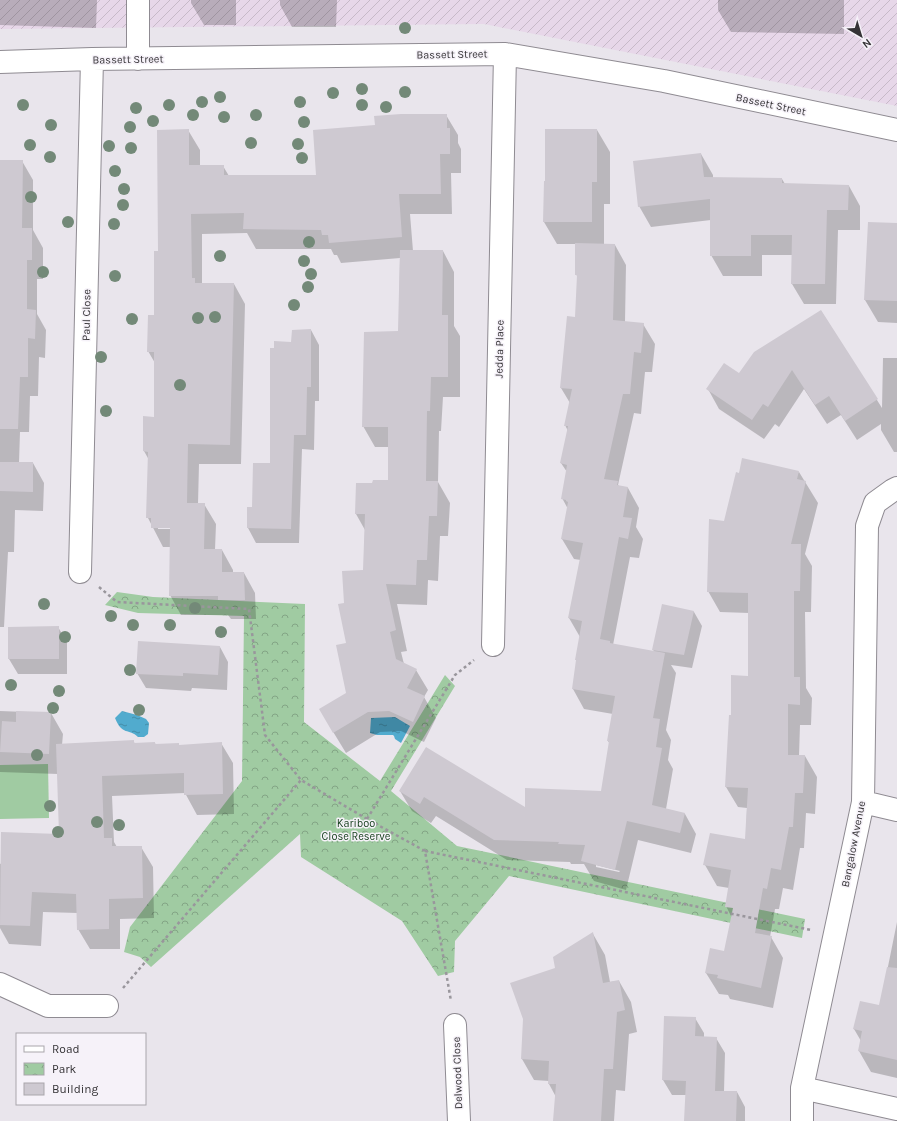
<svg xmlns="http://www.w3.org/2000/svg" width="897" height="1121" font-family="Karla,sans-serif">
  <style>
    .industrial { fill: url(#industrial-furrows) }
    .park { fill: url(#park-crowns) }
    .pitch { fill: #a0cba2 }
    .water { fill: url(#water-ripples) }
    .shadow { fill: #0003; fill-rule: evenodd }
    .building { fill: #cec9d1 }
    .lines { fill: none; stroke-linecap: round; stroke-linejoin: round }
    .minor-casing { stroke: #8f8b92; stroke-width: 24 }
    .path { stroke: #99969c; stroke-width: 2.5; stroke-dasharray: 3 3; stroke-linecap: butt }
    .minor { stroke: #fff; stroke-width: 22 }
    .tree { fill: #738978 }
    .labels { text-anchor: middle; stroke-width: 3; stroke-linejoin: round; paint-order: stroke }
    .street-label { font-size: 11px; fill: #353336; stroke: #f6f2f9 }
    .park-label { font-size: 11px; fill: #123d19; stroke: #f6f2f9 }
  </style>
  <defs>
    <pattern id="industrial-furrows" width="10" height="10" patternUnits="userSpaceOnUse"><rect width="10" height="10" fill="#e7d7e9"/><path d="M-1 1l2-2M0 10L10 0M9 11l2-2" fill="none" stroke="#c7b9c8"/></pattern>
    <pattern id="park-crowns" width="20" height="18" patternUnits="userSpaceOnUse"><rect width="20" height="18" fill="#a0cba2"/><path d="M2 6a3 3 0 1 1 6 0M12 15a3 3 0 1 1 6 0" fill="none" stroke="#83a585"/></pattern>
    <pattern id="water-ripples" width="26" height="14" patternUnits="userSpaceOnUse"><rect width="26" height="14" fill="#51abce"/><path d="M2 4q2-2 4 0t4 0M15 11q2-2 4 0t4 0" fill="none" stroke="#448ca8"/></pattern>
  </defs>
  <rect width="100%" height="100%" fill="#e9e5ec"/>
  <!-- industrial -->
  <path class="industrial" d="M0,0H897V106L484,24L0,29Z"/>
  <!-- park -->
  <path class="park" d="M117,592L153,597L305,604L304,722L380,781L445,675L455,686L391,791L457,846L805,919L802,938L509,876L455,941L454,972L438,976L402,921L301,857L300,834L151,967L140,957L124,952L130,927L242,781L244,616L138,613L105,605Z"/>
  <!-- pitch -->
  <path class="pitch" d="M48,764L49,818L0,819V765Z"/>
  <!-- water -->
  <path class="water" d="M122,711L137,715L146,719L149,723L148,734L144,737H138C129,728 122,736 115,718Z
    M395,717L410,726L401,743L395,739L394,736L393,735H377L370,733L371,718Z"/>
  <!-- shadow -->
  <path class="shadow" d="M0,0H97L96,28L0,25Z
    M191,0H236V25H204L191,3Z
    M280,0H337L336,27H292L280,5Z
    M718,0H844V34L731,32L718,10Z
    M446,115L458,135V143L461,149V173H451L452,214H410L413,251H443L454,272V326L460,336V397H443L441,431H439L438,482L450,503L448,536H440L438,581L428,580L427,605L397,604L407,651L401,652L404,664L416,670L428,690L424,697L436,718L424,742L401,731L380,732L346,753L332,730L347,693L348,643L345,604L364,571L365,530L356,514L373,484L389,481V447H375L363,426L399,332L400,258L341,263L337,255H334L331,249H256L247,233L202,234V284H234L245,304L241,464H199L198,504H204L216,524L215,550H222L233,570V573H244L255,593L256,619H231L228,615H181L170,595L171,547H163L148,518L149,460L144,451V418H155V363L148,351L155,316L159,252L188,130L200,150V166H223L229,176H317L376,126ZM158,527H175V529H158Z
    M597,130L610,152V204H604V245H615L626,265L625,322L643,324L655,344L652,372H645L641,414L634,413L618,485L619,486L628,488L639,508L636,527L643,539L639,558L630,557L613,645L654,652L653,649L663,605L694,612L702,626L692,668L671,665L676,673L666,730L671,740L668,760L673,769L666,809L685,814L696,834L691,853L638,840L626,890L594,881L584,864H571L570,862L507,860L436,816L431,823L412,811L400,791L525,809L602,792L610,744L608,741L613,714L584,709L573,689L580,637L569,618L581,560L574,559L562,539L568,509L562,498L567,472L561,463L568,431L565,425L570,403L561,388L576,318L578,278L576,274V244H557L544,222ZM596,865L620,871L619,872L596,867Z
    M701,154L713,175V178L782,179L785,184L849,186L860,206V230H838L836,304H804L792,284L793,255H762V276H723L711,255V220L651,227L639,206Z
    M0,161H22L33,180V230L43,248V279H37V314L46,330L45,358L39,357L38,396H30L29,432H20L19,463H33L44,483L43,511L15,510L14,552H8L4,627H0Z
    M897,225V323L878,322L865,300Z
    M821,311L882,408L883,358H897V452H894L881,430V424L857,440L841,415L827,424L804,389L779,427L775,424L764,439L719,409L708,389L739,374Z
    M311,330L319,345V401H315L314,450L302,449L299,543H256L248,528L253,508L271,464L275,349L292,343Z
    M799,472L818,503L805,554L812,566L811,612H805L806,688L812,698L811,725H800L799,756H805L817,777L815,814L806,813L804,848H800L793,890L783,888L779,909H775L770,937H771L783,958L773,1008L730,999L728,995L719,994L706,973L725,952L732,918L726,906L729,888L717,886L705,865L746,841L747,808L738,807L726,787L732,716L749,677V613L720,612L708,591L725,522Z
    M58,627L67,642V674H18L9,659V628Z
    M220,647L228,662L227,690L192,688L191,691L146,688L137,673Z
    M0,711L51,713L63,734L62,745L134,742L135,744L155,743L156,745L179,746L221,743L233,763L234,814L197,815L185,793L112,796L114,842L117,847H141L153,867L154,918L120,919V949H90L78,929V913L43,912L41,946L9,944L0,928V864L60,835L58,774L0,772Z
    M897,922V1078L871,1072L859,1051L861,1041L854,1029L880,1006Z
    M593,934L605,955L610,982L619,981L631,1002L637,1032L629,1034L625,1091L616,1090L614,1121H554L556,1097L549,1084V1081L534,1080L522,1059L556,968Z
    M695,1018L704,1033V1037L716,1038L725,1053L724,1092H737L745,1107V1121H685L687,1095H672L663,1080Z"/>
  <!-- building -->
  <path class="building" d="M401,114H447V128H450V154H440L441,194H399L402,237L329,243L328,235H322L321,230L243,229L244,213L191,214L192,278H195V283H234L230,445L188,444L187,503H205L204,549H222V572H244L245,600H218V596H169L170,528H151V518H146L148,452L143,451V416L154,417V352H147L148,315H154V251H158L157,130L189,129V165H224V175H316L313,130L375,125L374,116Z
    M545,129H597V182H592V222H543L544,181H545Z
    M701,153L704,177L782,178V183L849,185L848,210H827L825,284H791L792,235H751V256H710V199L638,207L633,161Z
    M0,160H23L22,228H32V260H27V309L36,310L35,339L28,338V377H20L18,429H0Z
    M868,222L897,223V301L864,300Z
    M575,243L615,244L613,320L644,323L641,353L634,352L630,394H623L604,479L618,481L617,485L628,487L623,517L632,518L628,539L619,537L600,639L610,641V643L665,653L653,718L660,719L656,747L662,748L652,805L685,813L680,833L627,821L615,870L581,861L585,845L558,844L559,842L494,840L424,797L420,804L399,791L426,747L525,807V788L601,791L609,741H607L615,696L572,689L576,660H575L582,621L568,618L583,543L561,539L568,502L566,501V500L561,499L567,465L560,463L568,426H564L572,389L560,388L567,316L575,317L577,275H575Z
    M400,250H443L442,315H448V377H431L430,411H427L426,481H438L437,516H429L427,560H417L416,585L386,584L396,630L390,632L396,659L417,669L407,688L425,696L413,722L389,711L368,712L333,733L319,709L346,693L336,645L346,643L338,604L344,603L342,571L363,570L365,514H355L356,483H372L373,480H388V427H362L364,332L398,331Z
    M821,310L878,399L845,421L829,396L815,405L792,370L768,407L763,404L752,420L706,389L724,363L739,373L754,352Z
    M311,329V387H307L306,435H294L291,529L247,528V507H252L253,463H270V348H274V341L291,342L292,330Z
    M742,458L799,471L797,479L806,481L791,544H801L800,591H794V677H800V705L788,704V755H805L803,793H795L793,827H789L781,870L771,868L767,889L763,888L755,933L772,936L761,988L717,978L718,975L705,973L710,948L724,951L733,908L725,907L731,870L703,865L710,833L745,839L748,788L725,787L729,715H731V675L748,676V593L707,592L709,519L724,521L736,472L739,473Z
    M0,462H33V492L0,491Z
    M662,604L694,611L684,655L652,650Z
    M59,626V659H8V627Z
    M138,641L220,646L218,675L183,673V676L136,674Z
    M16,711L51,712L49,754L0,752L2,721L16,722Z
    M134,740V743L155,742V744L179,743V745L222,742L223,794L184,795V773L102,776L104,838H112V846H142L143,898L109,899V929L77,930L76,894L32,892L30,926L0,925L1,832L59,834L56,744Z
    M593,932L603,983L619,980L625,1010L617,1012L613,1069H604L601,1121H553L556,1084H548L549,1061L521,1059L523,1019L510,983L555,968L553,957Z
    M887,967L897,968V1060L858,1051L862,1031L853,1029L860,1001L879,1005Z
    M664,1016L696,1017L695,1036L717,1037L715,1091H737L736,1121H684L686,1081L662,1080Z"/>
  <g class="lines">
    <defs>
      <path id="minor" d="M138,0V59
        M0,62L92,59L505,54L664,81L897,130
        M897,488L893,490L875,503L867,526L863,802L802,1088L897,1109
        M80,572L92,59
        M493,645L505,54
        M863,802L897,810
        M0,984L48,1006H107
        M455,1025L459,1121
        M802,1121V1088"/>
    </defs>
    <!-- minor casing -->
    <use href="#minor" class="minor-casing"/>
    <!-- path -->
    <path class="path" d="M99,587L117,602L249,609L265,735L301,780L367,819L425,851L451,1001
      M367,819L455,675L474,660
      M425,851L811,930
      M123,988L301,780"/>
    <!-- minor -->
    <use href="#minor" class="minor"/>
  </g>
  <!-- trees -->
  <g class="tree">
    <circle cx="405" cy="28" r="6"/>
    <circle cx="362" cy="89" r="6"/>
    <circle cx="405" cy="92" r="6"/>
    <circle cx="333" cy="93" r="6"/>
    <circle cx="220" cy="97" r="6"/>
    <circle cx="202" cy="102" r="6"/>
    <circle cx="300" cy="102" r="6"/>
    <circle cx="23" cy="105" r="6"/>
    <circle cx="169" cy="105" r="6"/>
    <circle cx="362" cy="105" r="6"/>
    <circle cx="386" cy="107" r="6"/>
    <circle cx="136" cy="108" r="6"/>
    <circle cx="193" cy="115" r="6"/>
    <circle cx="256" cy="115" r="6"/>
    <circle cx="224" cy="117" r="6"/>
    <circle cx="153" cy="121" r="6"/>
    <circle cx="304" cy="122" r="6"/>
    <circle cx="51" cy="125" r="6"/>
    <circle cx="130" cy="127" r="6"/>
    <circle cx="251" cy="143" r="6"/>
    <circle cx="298" cy="144" r="6"/>
    <circle cx="30" cy="145" r="6"/>
    <circle cx="109" cy="146" r="6"/>
    <circle cx="131" cy="148" r="6"/>
    <circle cx="50" cy="157" r="6"/>
    <circle cx="302" cy="158" r="6"/>
    <circle cx="115" cy="171" r="6"/>
    <circle cx="124" cy="189" r="6"/>
    <circle cx="31" cy="197" r="6"/>
    <circle cx="123" cy="205" r="6"/>
    <circle cx="68" cy="222" r="6"/>
    <circle cx="114" cy="224" r="6"/>
    <circle cx="309" cy="242" r="6"/>
    <circle cx="220" cy="256" r="6"/>
    <circle cx="304" cy="261" r="6"/>
    <circle cx="43" cy="272" r="6"/>
    <circle cx="311" cy="274" r="6"/>
    <circle cx="115" cy="276" r="6"/>
    <circle cx="308" cy="287" r="6"/>
    <circle cx="294" cy="305" r="6"/>
    <circle cx="215" cy="317" r="6"/>
    <circle cx="198" cy="318" r="6"/>
    <circle cx="132" cy="319" r="6"/>
    <circle cx="101" cy="357" r="6"/>
    <circle cx="180" cy="385" r="6"/>
    <circle cx="106" cy="411" r="6"/>
    <circle cx="44" cy="604" r="6"/>
    <circle cx="195" cy="608" r="6"/>
    <circle cx="111" cy="616" r="6"/>
    <circle cx="133" cy="625" r="6"/>
    <circle cx="170" cy="625" r="6"/>
    <circle cx="221" cy="632" r="6"/>
    <circle cx="65" cy="637" r="6"/>
    <circle cx="130" cy="670" r="6"/>
    <circle cx="11" cy="685" r="6"/>
    <circle cx="59" cy="691" r="6"/>
    <circle cx="53" cy="708" r="6"/>
    <circle cx="139" cy="710" r="6"/>
    <circle cx="37" cy="755" r="6"/>
    <circle cx="50" cy="806" r="6"/>
    <circle cx="97" cy="822" r="6"/>
    <circle cx="119" cy="825" r="6"/>
    <circle cx="58" cy="832" r="6"/>
  </g>
  <g class="labels">
    <!-- street labels -->
    <g class="street-label">
      <text transform="translate(452 54) rotate(-1)" y="4">Bassett Street</text>
      <text transform="translate(128 59) rotate(-1)" y="4">Bassett Street</text>
      <text transform="translate(771 104) rotate(12)" y="4">Bassett Street</text>
      <text transform="translate(86 315) rotate(-89)" y="4">Paul Close</text>
      <text transform="translate(499 349) rotate(-89)" y="4">Jedda Place</text>
      <text transform="translate(853 844) rotate(-79)" y="4">Bangalow Avenue</text>
      <text transform="translate(457 1073) rotate(-92)" y="4">Delwood Close</text>
    </g>
    <!-- park labels -->
    <g class="park-label">
      <text x="356" y="827">Kariboo<tspan x="356" dy="13">Close Reserve</tspan></text>
    </g>
  </g>
  <!-- legend -->
  <rect x="16" y="1033" width="130" height="72" fill="#f6f2f9" stroke="#a9a6ab"/>
  <rect x="24" y="1046" width="20" height="6" fill="#ffffff" stroke="#a9a6ab"/>
  <text x="52" y="1053" font-size="12" fill="#353336">Road</text>
  <rect x="24" y="1063" width="20" height="12" fill="url(#park-crowns)" stroke="#a9a6ab"/>
  <text x="52" y="1073" font-size="12" fill="#353336">Park</text>
  <rect x="24" y="1083" width="20" height="12" fill="#cec9d1" stroke="#a9a6ab"/>
  <text x="52" y="1093" font-size="12" fill="#353336">Building</text>
  <!-- north arrow -->
  <g transform="translate(861 36) rotate(142)" stroke="#f6f2f9" stroke-width="3" paint-order="stroke">
  <path d="M0-3L7 15L0 10L-7 15Z" fill="#353336"/>
  <text y="-6" font-size="11" font-weight="bold" text-anchor="middle" fill="#353336">N</text>
  </g>
</svg>
